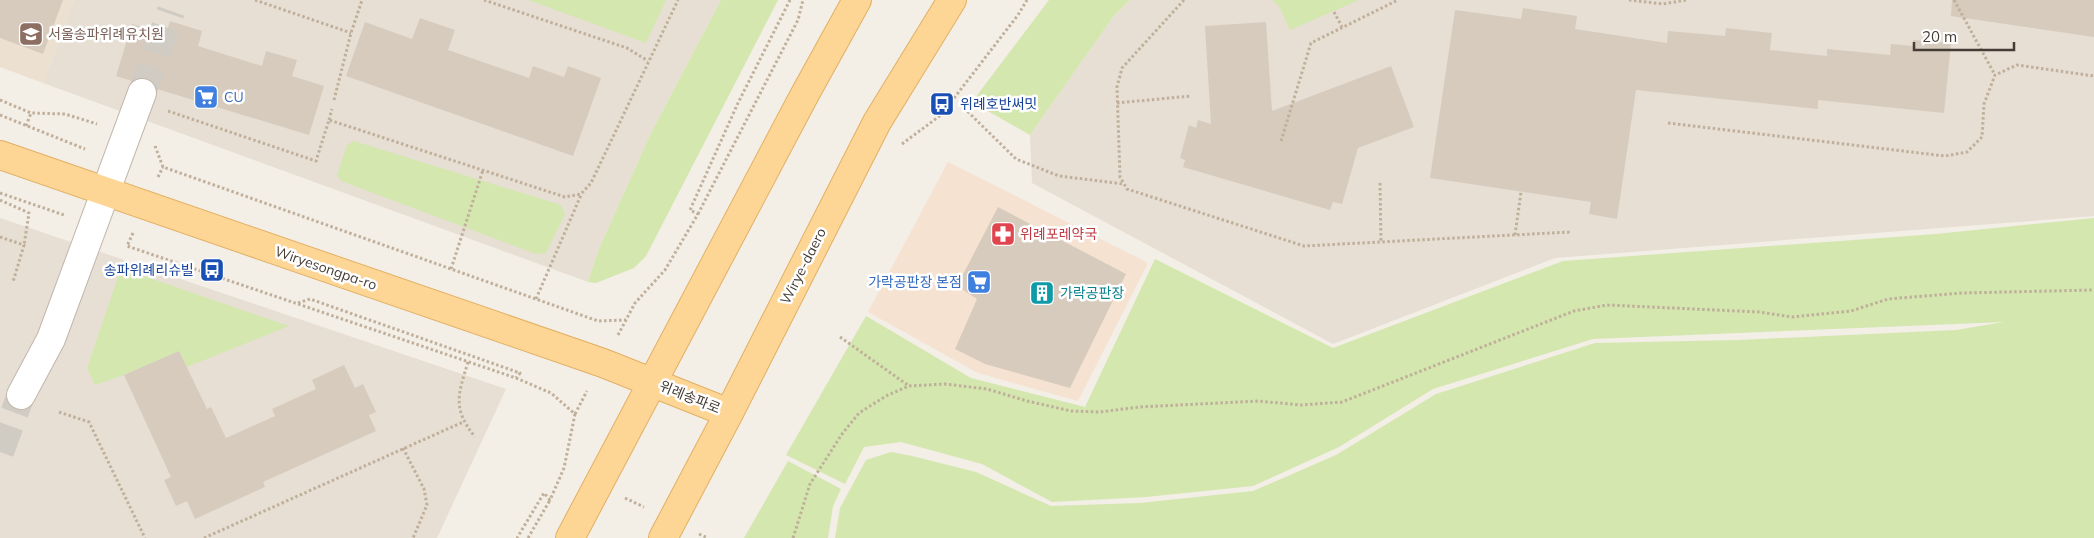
<svg xmlns="http://www.w3.org/2000/svg" width="2094" height="538" font-family="Mulish,'Noto Sans KR',sans-serif">
  <style>
    .residential { fill: #e7dfd4 }
    .commercial { fill: #f5e2d1 }
    .education { fill: #ece1d0 }
    .green { fill: #d3e7af }
    .building { fill: #d7cbbe }
    .lines { fill: none; stroke-linecap: round; stroke-linejoin: round }
    .minor-tunnel { stroke: #d0cbc3; stroke-width: 28; stroke-dasharray: 28 14; stroke-linecap: butt }
    .minor-casing { stroke: #c1b7ac; stroke-width: 30 }
    .major-casing { stroke: #e2b064; stroke-width: 30 }
    .path { stroke: #c0af9a; stroke-width: 3; stroke-dasharray: 2.5 2.5; stroke-linecap: butt }
    .minor { stroke: #fff; stroke-width: 28 }
    .major { stroke: #fdd594; stroke-width: 28 }
    .labels { text-anchor: middle; stroke-width: 5; stroke-linejoin: round; paint-order: stroke }
    .education-label { font-size: 14px; fill: #785e54; stroke: #fff; text-anchor: start }
    .shop-label { font-size: 14px; fill: #366cbe; stroke: #fff; text-anchor: start }
    .transit-label { font-size: 14px; fill: #164399; stroke: #fff; text-anchor: start }
    .health-label { font-size: 14px; fill: #be3a42; stroke: #fff; text-anchor: start }
    .street-label { font-size: 14px; fill: #453d35; stroke: #fff }
    .culture-label { font-size: 14px; fill: #0d838f; stroke: #fff; text-anchor: start }
  </style>
  <rect width="100%" height="100%" fill="#f3eee6"/>
  <!-- residential -->
  <path class="residential" d="M74,0H721L650,135L598,251L588,282L43,83Z
    M1130,0H2094V216L1555,258L1333,344L1032,183L1030,135L1113,17Z
    M0,218L506,389L437,538H0Z"/>
  <!-- commercial -->
  <path class="commercial" d="M948,162L1148,263L1078,401L978,373L868,312Z"/>
  <!-- education -->
  <path class="education" d="M0,0H74L43,83L0,67Z"/>
  <!-- green -->
  <path class="green" d="M528,0H666L646,43Z
    M721,0H778L646,256L634,268L596,283L588,282L598,251L650,135Z
    M1049,0H1130L1113,17L1030,135L972,102Z
    M1272,0H1359L1290,30L1279,6Z
    M354,141L561,205L565,214L546,253L536,254L341,181L337,175L347,145Z
    M2094,218V538H835L840,508L866,460L891,452L912,456L976,472L1051,506L1140,503L1253,491L1336,455L1436,394L1595,343L1739,340L1956,330L2004,322L1593,339L1433,389L1339,447L1253,486L1146,497L1052,502L982,464L901,442L864,447L845,484L786,455L866,316L971,378L1085,407L1155,259L1333,348L1563,261L1936,234Z
    M126,273L138,274L289,326L187,367L179,351L124,375L95,385L87,368L118,277Z
    M788,461L841,489L833,506L828,538H744Z"/>
  <!-- building -->
  <path class="building" d="M0,0H63L43,54L0,38Z
    M1952,0H2094V37L1951,16Z
    M1523,8L1577,16L1575,29L1667,43L1668,31L1725,36L1726,28L1772,33L1770,50L1827,56V49L1890,55L1891,44L1913,46V40L1951,43L1944,113L1818,100V109L1636,90L1617,219L1589,214L1591,202L1430,178L1455,10L1521,19Z
    M420,18L455,30L448,50L529,78L533,66L564,77L568,66L601,78L573,156L346,76L365,22L412,39Z
    M170,21L202,31L198,46L262,66L266,51L297,60L292,76L324,86L309,135L157,89L154,83L147,78H139L132,81L116,76L132,24L166,34Z
    M1266,22L1272,111L1391,66L1414,127L1358,148L1342,204L1333,202L1330,210L1183,167L1185,160L1180,158L1189,125L1196,128L1198,120L1211,124L1205,26Z
    M998,207L1126,274L1070,388L985,364L955,349L977,299L957,286Z
    M179,351L207,409L211,407L226,438L275,416L272,409L316,389L312,380L344,365L355,388L363,384L376,412L369,415L376,431L263,482L265,487L195,519L187,501L176,506L164,480L171,477L124,375Z"/>
  <g class="lines">
    <!-- minor-tunnel -->
    <path class="minor-tunnel" d="M142,93L171,11
      M0,452L21,395"/>
    <defs>
      <path id="minor" d="M21,395L51,339L142,93"/>
      <path id="major" d="M0,155L603,363L729,413
        M570,538L805,94L857,0
        M663,538L729,413L877,122L952,0"/>
    </defs>
    <!-- minor casing -->
    <use href="#minor" class="minor-casing"/>
    <!-- major casing -->
    <use href="#major" class="major-casing"/>
    <!-- path -->
    <path class="path" d="M255,0L351,33
      M484,0L627,48L648,61
      M1184,0L1122,68L1117,87L1120,177L1127,189L1304,246L1570,232
      M1629,0L1663,4L1686,0
      M1954,0L1995,75
      M1334,12L1342,27
      M0,100L31,113L65,114L97,124
      M334,100L351,33L362,0
      M1117,103L1191,96
      M964,108L1016,159L1059,176L1124,184
      M168,111L316,161L329,120L565,197L581,194L591,183L678,0
      M0,115L85,149
      M329,120L332,109
      M1668,123L1945,156L1967,152L1982,137L1984,104L1995,75L2017,65L2094,76
      M26,126L31,113
      M1281,141L1311,43L1398,0
      M902,144L941,115L1018,15L1027,0
      M155,146L163,167L598,321L626,320
      M158,177L163,167
      M1380,183L1381,242
      M0,193L64,215
      M0,200L29,213L24,245
      M698,214L798,20L803,0
      M133,233L127,246L516,378L551,393L575,414L564,468L550,500L544,493L517,538
      M1515,235L1521,192
      M0,237L24,245L13,282
      M451,269L483,170
      M536,299L581,195
      M298,303L310,299L520,373L516,378
      M618,335L635,303L665,270L698,214L690,210L738,103L790,0
      M840,337L909,386
      M468,362C458,395 452,408 475,437
      M59,412L89,422L145,538
      M575,414L587,391
      M403,448L424,489L427,505L413,538
      M625,498L644,507
      M699,534L708,538
      M204,538L463,422
      M528,538L550,500
      M793,538L810,484L842,434L859,413L886,396L909,386L945,384L987,389L1027,401L1071,411L1100,412L1139,407L1258,401L1301,405L1342,402L1574,311L1607,305L1759,312L1792,317L1851,311L1888,299L1962,293L2094,290"/>
    <!-- minor -->
    <use href="#minor" class="minor"/>
    <!-- major -->
    <use href="#major" class="major"/>
  </g>
  <!-- icons -->
  <defs>
    <symbol id="school-square" viewBox="-11 -11 22 22"><rect x="-9" y="-9" width="18" height="18" rx="4" fill="#8d6e63" stroke="#fff"/><path d="M0-5L7-2L0 1L-7-2ZM-4 1L0 2.5L4 1V4Q0 6-4 4Z" fill="#fff"/></symbol>
    <symbol id="supermarket-square" viewBox="-11 -11 22 22"><rect x="-9" y="-9" width="18" height="18" rx="4" fill="#3f7fe0" stroke="#fff"/><path d="M-6-5.5h2.5l.6 2H6L4.5 2H-2.5L-4.4-4H-6ZM-1.5 3.2a1.3 1.3 0 1 0 .1 0ZM3 3.2a1.3 1.3 0 1 0 .1 0Z" fill="#fff"/></symbol>
    <symbol id="bus-square" viewBox="-11 -11 22 22"><rect x="-9" y="-9" width="18" height="18" rx="4" fill="#1a4fb4" stroke="#fff"/><path d="M-5-6H5V4H4V6H2V4H-2V6H-4V4H-5ZM-3.5-4V0h7V-4ZM-3.5 1.2v1.5H-2V1.2ZM2 1.2v1.5H3.5V1.2Z" fill="#fff"/></symbol>
    <symbol id="pharmacy-square" viewBox="-11 -11 22 22"><rect x="-9" y="-9" width="18" height="18" rx="4" fill="#e0444e" stroke="#fff"/><path d="M-2-6h4v4h4v4h-4v4h-4v-4h-4v-4h4Z" fill="#fff"/></symbol>
    <symbol id="building-square" viewBox="-11 -11 22 22"><rect x="-9" y="-9" width="18" height="18" rx="4" fill="#0f9aa8" stroke="#fff"/><path d="M-4-6H4V6H1V3H-1V6H-4ZM-2.5-4.3h1.7v1.8h-1.7ZM.8-4.3h1.7v1.8H.8ZM-2.5-1h1.7V.8h-1.7ZM.8-1h1.7V.8H.8Z" fill="#fff"/></symbol>
  </defs>
  <g fill-rule="evenodd">
    <use href="#school-square" x="17" y="20" width="28" height="28"/>
    <use href="#supermarket-square" x="192" y="83" width="28" height="28"/>
    <use href="#bus-square" x="928" y="90" width="28" height="28"/>
    <use href="#pharmacy-square" x="989" y="220" width="28" height="28"/>
    <use href="#bus-square" x="198" y="256" width="28" height="28"/>
    <use href="#supermarket-square" x="965" y="268" width="28" height="28"/>
    <use href="#building-square" x="1028" y="279" width="28" height="28"/>
  </g>
  <g class="labels">
    <!-- education labels -->
    <g class="education-label">
      <text x="48" y="39">서울송파위례유치원</text>
    </g>
    <!-- shop labels -->
    <g class="shop-label">
      <text x="224" y="102">CU</text>
      <text x="962" y="287" text-anchor="end">가락공판장 본점</text>
    </g>
    <!-- transit labels -->
    <g class="transit-label">
      <text x="960" y="109">위례호반써밋</text>
      <text x="194" y="275" text-anchor="end">송파위례리슈빌</text>
    </g>
    <!-- health labels -->
    <g class="health-label">
      <text x="1020" y="239">위례포레약국</text>
    </g>
    <!-- street labels -->
    <g class="street-label">
      <text transform="translate(803 266) rotate(-63)" y="5">Wirye-daero</text>
      <text transform="translate(326 268) rotate(19)" y="5">Wiryesongpa-ro</text>
      <text transform="translate(690 397) rotate(22)" y="5">위례송파로</text>
    </g>
    <!-- culture labels -->
    <g class="culture-label">
      <text x="1060" y="298">가락공판장</text>
    </g>
  </g>
  <!-- scale -->
  <path d="M1914 42v8h100v-8" fill="none" stroke="#453d35" stroke-width="2.5"/>
  <text x="1922" y="42" font-size="15" fill="#453d35" stroke="#ffffff" stroke-width="4" paint-order="stroke">20 m</text>
</svg>
